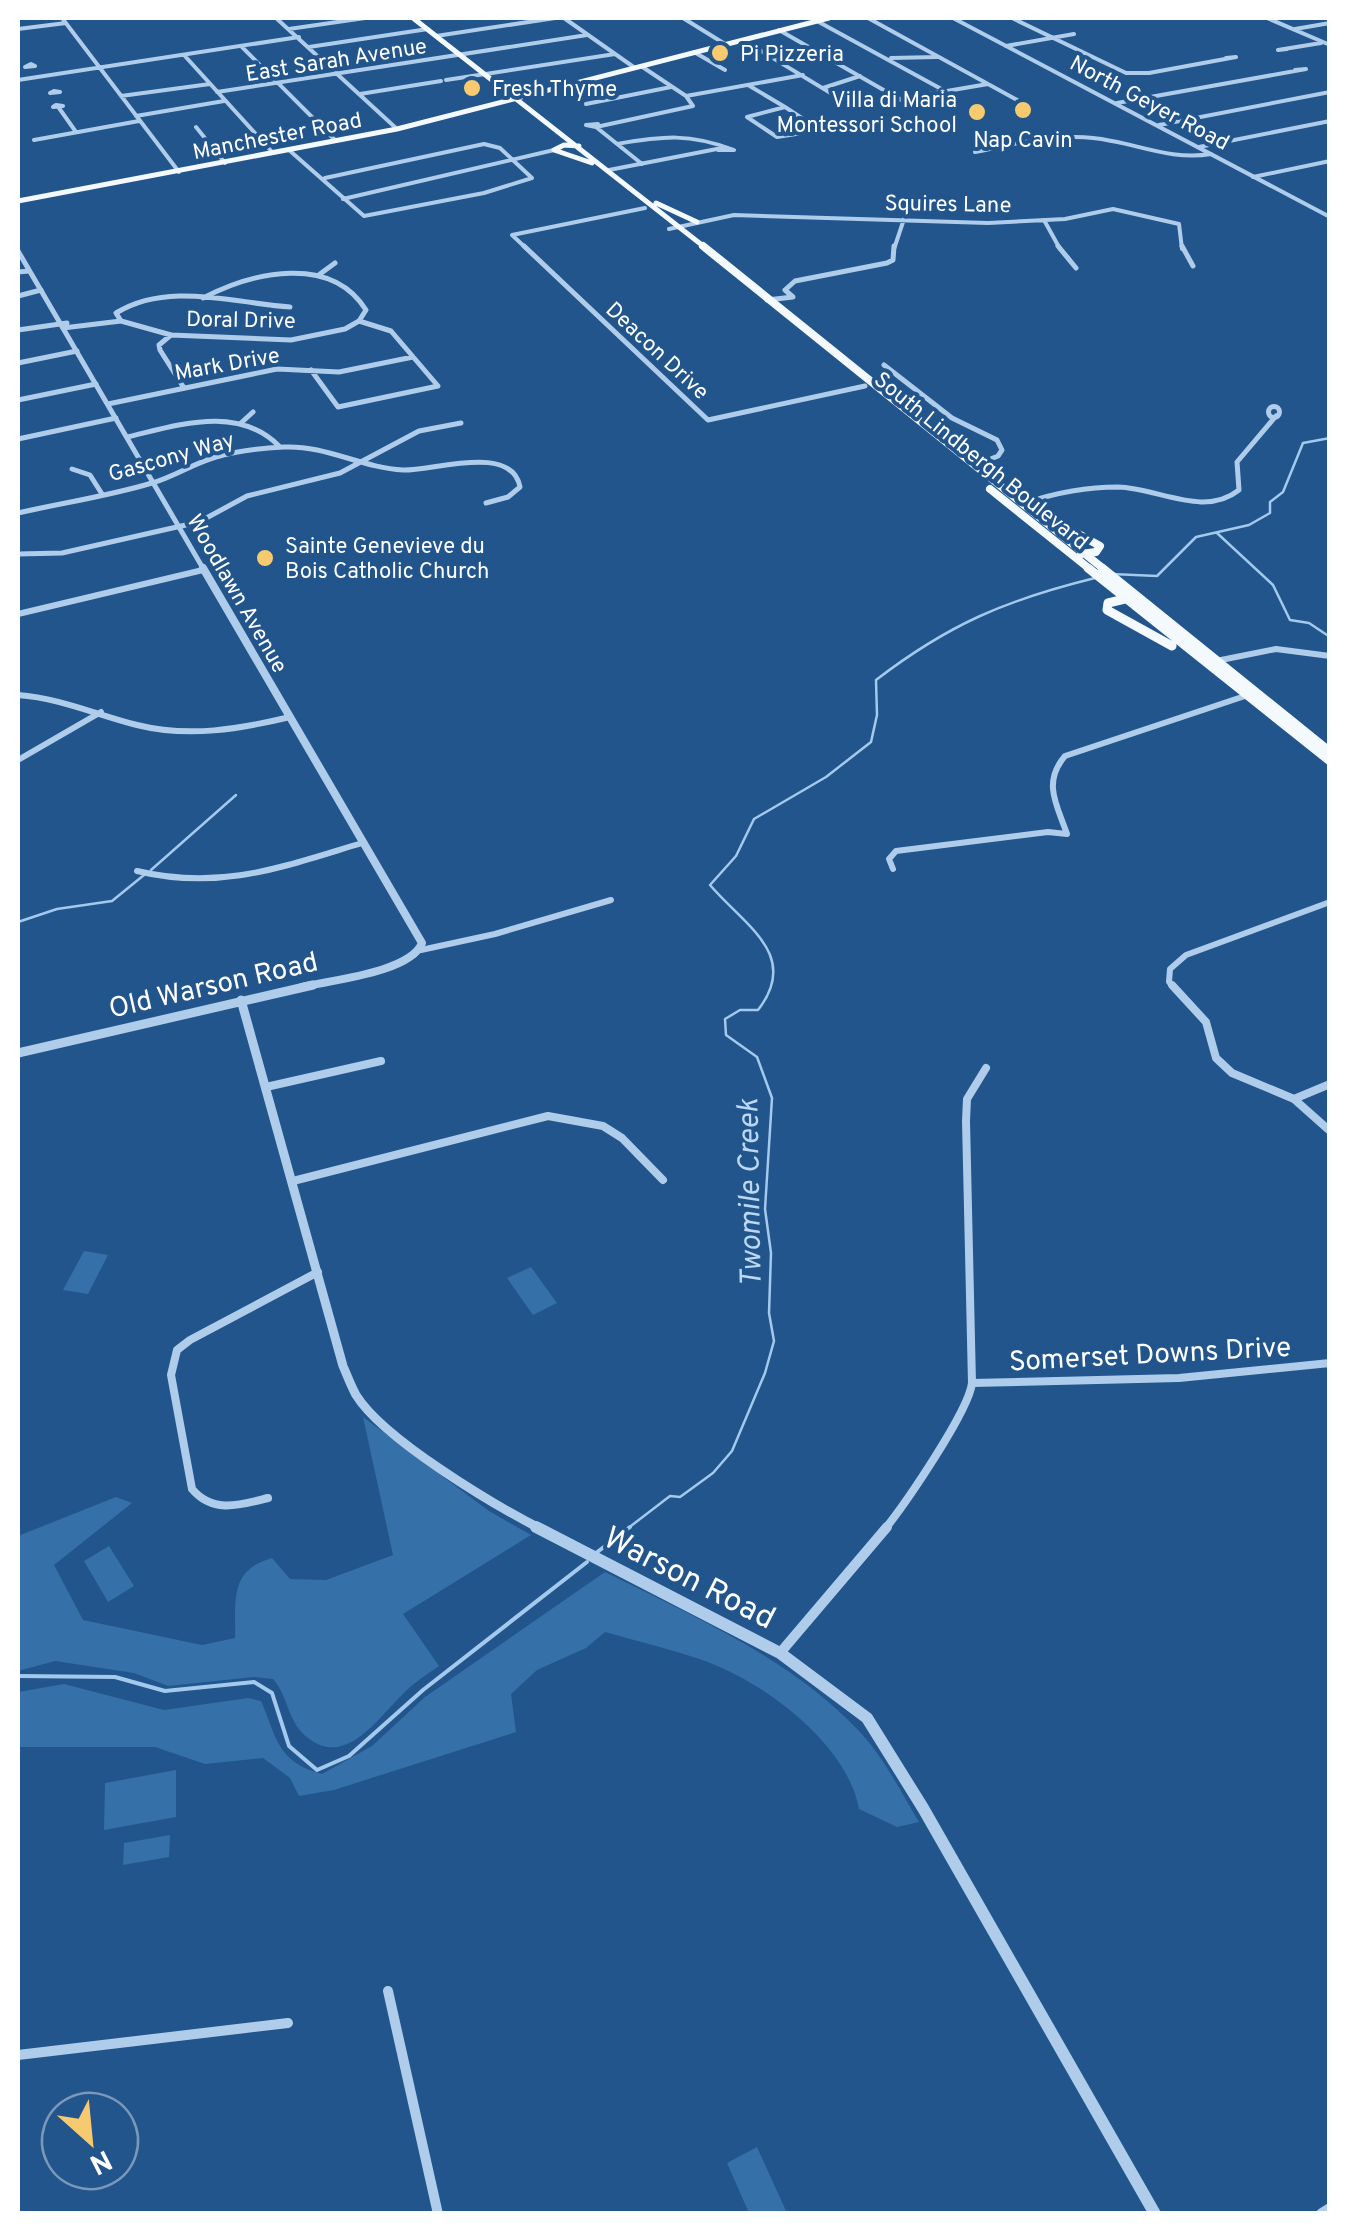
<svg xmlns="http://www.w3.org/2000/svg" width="1347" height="2231" font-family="Overpass,sans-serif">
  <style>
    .green { fill: #3570a9 }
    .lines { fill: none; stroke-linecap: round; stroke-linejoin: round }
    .stream-far1 { stroke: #a3c9ed; stroke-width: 2.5 }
    .stream { stroke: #a3c9ed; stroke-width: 4 }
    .minor-far4 { stroke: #afcdeb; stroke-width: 4 }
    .minor-far3 { stroke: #afcdeb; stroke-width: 5 }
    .minor-far2 { stroke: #afcdeb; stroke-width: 6 }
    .minor-far1 { stroke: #afcdeb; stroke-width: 8 }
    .minor { stroke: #afcdeb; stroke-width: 10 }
    .tertiary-far4 { stroke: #afcdeb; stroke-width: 4 }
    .tertiary-far3 { stroke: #afcdeb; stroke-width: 5 }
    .tertiary-far2 { stroke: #afcdeb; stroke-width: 8 }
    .tertiary-far1 { stroke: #afcdeb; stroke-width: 9 }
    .tertiary { stroke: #afcdeb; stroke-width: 12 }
    .primary-far2 { stroke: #f4f9fe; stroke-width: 5 }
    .primary-far1 { stroke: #f4f9fe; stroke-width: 8 }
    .primary { stroke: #f4f9fe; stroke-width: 9 }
    .poi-dot { fill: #f8ca70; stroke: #21558c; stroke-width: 4 }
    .labels { text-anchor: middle; stroke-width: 8; stroke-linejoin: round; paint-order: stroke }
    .far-poi-label { font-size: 22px; fill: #fff; stroke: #21558c; text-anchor: start }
    .far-street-label { font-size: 22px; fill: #fff; stroke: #21558c }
    .street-label { font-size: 28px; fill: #fff; stroke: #21558c }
    .water-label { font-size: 30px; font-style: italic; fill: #bbd7f3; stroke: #21558c }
    .near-street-label { font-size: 32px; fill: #fff; stroke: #21558c }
  </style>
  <rect width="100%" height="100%" fill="#21558c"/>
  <!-- green -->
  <path class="green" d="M84,1251L108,1255L88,1294L63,1290Z
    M531,1267L557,1303L533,1315L507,1278Z
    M363,1417L489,1511L531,1535L403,1614L439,1666C426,1675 412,1684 402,1695C378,1718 346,1768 308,1738C287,1722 289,1697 273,1679L254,1677L168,1686L134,1673L55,1661L18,1671V1536L116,1497L132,1503L54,1565L83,1620L202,1645L235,1638C236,1600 229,1570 272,1558L290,1579L326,1580L393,1555Z
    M109,1546L134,1586L108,1602L84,1561Z
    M605,1572C693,1616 792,1659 860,1732C884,1758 901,1792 919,1822L897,1827L859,1809C847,1743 763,1681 702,1660C670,1649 637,1641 605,1632L586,1648L537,1670L511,1694L516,1732L334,1790L299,1796L290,1778L263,1758L205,1764L155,1747H18V1692L64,1684L164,1710L248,1698L261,1701C277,1738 277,1762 322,1774L372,1746L425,1697Z
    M176,1770V1817L104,1830L105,1783Z
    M170,1835L169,1857L123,1865L124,1843Z
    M757,2147L787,2213H749L727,2163Z"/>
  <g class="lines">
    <!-- stream-far1 -->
    <path class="stream-far1" d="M1217,533L1273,585L1290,620L1309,623L1330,637
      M1112,574L1157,576L1196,537L1249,525L1270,513V502L1283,492L1303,443L1330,438
      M151,870L236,795
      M18,922L57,909L112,901L144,875
      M627,1529L670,1496L680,1497L713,1473L732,1451L765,1373L774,1341L769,1313L771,1253L765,1209L772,1098L757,1057L726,1035L725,1019L740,1010H758C801,955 744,925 710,885L736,856L754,819L826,777L871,742L877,715L876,680C949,624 1006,600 1095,578"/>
    <!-- stream -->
    <path class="stream" d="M596,1553L630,1527
      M18,1676L115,1677L165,1691L254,1682L272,1693L289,1746L317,1770L349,1756L423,1690L587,1562"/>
    <!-- minor-far4 -->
    <path class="minor-far4" d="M62,18L179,172
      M276,18L397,129
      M564,18L635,68
      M683,18L725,44
      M868,18L1028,106
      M1012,18L1126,73H1149L1236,57L1226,58
      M1267,18L1330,45
      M817,21L945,91
      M18,29L66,23
      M289,29L365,18
      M1295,29L1330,23
      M779,30L901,100
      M436,36L555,18
      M743,40L852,106
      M241,46L336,141
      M1006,46L1074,34
      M309,47L428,29
      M1287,49L1278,50L1321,43
      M694,52L725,70
      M184,55L273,153
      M891,58L937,57
      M31,64L35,66L25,67Z
      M18,80L299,37
      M446,80L615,54
      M748,85L785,107
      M823,88L860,76
      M54,91L60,92L50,93Z
      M217,92L587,35
      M360,94L441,81
      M121,96L210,84
      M686,96L803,75
      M900,99L988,84
      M596,102L586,104L671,87
      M1117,103L1306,69L1295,70
      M56,105L63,106L53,107Z
      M785,107L814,126L815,131L777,137L747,117Z
      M59,108L76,132
      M136,116L224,101
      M598,124L586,125L596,127L642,164
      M1159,125L1330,92
      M196,127L225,163
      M596,127L693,106L686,96L641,66
      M34,140L139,121
      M617,144C664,136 689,133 734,150H718
      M1199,147L1330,121
      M289,150L364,216L484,193L532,178L500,148L484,144L325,178
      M975,152C1014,144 1054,134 1093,138C1134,142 1169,161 1211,154
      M609,170L722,148
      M1253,177L1330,161
      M343,199L554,150
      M1044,220L1060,249
      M669,229L734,215L988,223L1065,219L1113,209L1179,224L1182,249
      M527,249L512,235L645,208
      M894,249L904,219"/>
    <!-- minor-far3 -->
    <path class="minor-far3" d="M524,246L708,420L865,386
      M1058,246L1076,268
      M1182,246L1193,266
      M18,272L29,271
      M320,274L335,263
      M18,296L41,290
      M203,298C253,272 331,254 366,310L359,321
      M767,300L793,297L785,290L795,281L887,263L893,260L894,246
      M121,321L116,313C168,281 233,303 290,307
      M63,328L121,321L171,335L291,340L345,329L359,321
      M18,330L67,323
      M171,335L159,345L160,350L184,388
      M18,363L77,351
      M884,365L952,418L997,440L1002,450L998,456L974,466
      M311,370L338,407L438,386L391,331L359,321
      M18,400L96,384
      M108,404L277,369L339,372L413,357
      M1268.5 412a5.5 5.5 0 1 1 11 0a5.5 5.5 0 1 1-11 0Z
      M241,423L253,412
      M127,437C179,425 238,404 280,447
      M18,439L116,418
      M72,469L90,475L102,494
      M1025,503C1055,493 1086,487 1118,487C1158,488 1204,518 1239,490L1237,462L1276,416
      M18,513C62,503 109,496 152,483C174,477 194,463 216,457C237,451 262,448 284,447C326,445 362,468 403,470C433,471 512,443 520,487L508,497L486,503
      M18,554L62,553L199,522L247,496L340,473L419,431L461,423"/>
    <!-- minor-far2 -->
    <path class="minor-far2" d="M18,614L203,570
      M1216,661L1276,649L1330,656
      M18,695C60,698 97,715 137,725C189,738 240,729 290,717
      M18,760L101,712
      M893,869L889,859L896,851L1048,832L1067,834C1057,805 1042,783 1065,756L1245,696
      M137,871C221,891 282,867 362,843
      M421,950L495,934L611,900
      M1174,987L1169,982L1170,969L1186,955L1330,902"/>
    <!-- minor-far1 -->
    <path class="minor-far1" d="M1172,985L1206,1022L1216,1058L1232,1073L1294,1099L1330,1131
      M266,1087L381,1061
      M1294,1099L1330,1084
      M293,1181L548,1116L603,1126L622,1138L663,1180
      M972,1383L966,1121L967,1099L986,1068
      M268,1498C240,1505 213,1514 192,1489L171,1375L177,1350L190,1340L318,1272
      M885,1529C905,1504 969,1411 972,1383L1179,1378L1330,1363"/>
    <!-- minor -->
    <path class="minor" d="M780,1653L887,1527
      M388,1991L438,2214
      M18,2055L288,2023"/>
    <!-- tertiary-far4 -->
    <path class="tertiary-far4" d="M953,18L1330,217"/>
    <!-- tertiary-far3 -->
    <path class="tertiary-far3" d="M18,251L204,570"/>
    <!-- tertiary-far2 -->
    <path class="tertiary-far2" d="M203,568L422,943C411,972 332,980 302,987"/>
    <!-- tertiary-far1 -->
    <path class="tertiary-far1" d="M241,1000L343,1366C347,1375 351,1386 356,1395C383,1439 494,1505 541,1529
      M18,1053L313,985"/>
    <!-- tertiary -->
    <path class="tertiary" d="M536,1527L780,1653L867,1718L923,1808L1155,2214
      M1322,2214L1330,2209"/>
    <!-- primary-far2 -->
    <path class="primary-far2" d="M413,18L707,249
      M579,146L564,145L554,150L592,163
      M18,201L397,129L829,18
      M656,203L697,222"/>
    <!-- primary-far1 -->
    <path class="primary-far1" d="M703,246L1105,570
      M990,489L1091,570
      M1041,513L1100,546L1096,552L1081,554"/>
    <!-- primary -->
    <path class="primary" d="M1088,568L1330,761
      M1102,568L1330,752
      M1125,599L1108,603L1107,610L1172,646"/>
  </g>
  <!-- markers -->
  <g class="poi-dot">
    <circle cx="720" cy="53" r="10"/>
    <circle cx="472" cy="88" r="10"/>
    <circle cx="1023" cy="110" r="10"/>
    <circle cx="977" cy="112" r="10"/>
    <circle cx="265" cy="558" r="10"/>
  </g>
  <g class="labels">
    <!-- far-poi labels -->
    <g class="far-poi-label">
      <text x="740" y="61">Pi Pizzeria</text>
      <text x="492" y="96">Fresh Thyme</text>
      <text x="957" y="107" text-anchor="end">Villa di Maria<tspan x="957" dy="25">Montessori School</tspan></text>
      <text x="1023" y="147" text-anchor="middle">Nap Cavin</text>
      <text x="285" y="553">Sainte Genevieve du<tspan x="285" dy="25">Bois Catholic Church</tspan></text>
    </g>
    <!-- far-street labels -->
    <g class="far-street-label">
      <text transform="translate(336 59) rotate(-9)" y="8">East Sarah Avenue</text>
      <text transform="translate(1150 102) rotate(28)" y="8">North Geyer Road</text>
      <text transform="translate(277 135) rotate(-11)" y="8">Manchester Road</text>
      <text transform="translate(948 203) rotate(1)" y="8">Squires Lane</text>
      <text transform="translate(241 319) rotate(1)" y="8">Doral Drive</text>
      <text transform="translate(658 350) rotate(43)" y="8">Deacon Drive</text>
      <text transform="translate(227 363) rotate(-10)" y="8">Mark Drive</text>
      <text transform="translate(171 456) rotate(-16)" y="8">Gascony Way</text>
      <text transform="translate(982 460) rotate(39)" y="8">South Lindbergh Boulevard</text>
      <text transform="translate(238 593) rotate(60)" y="8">Woodlawn Avenue</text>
    </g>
    <!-- street labels -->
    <g class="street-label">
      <text transform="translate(213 984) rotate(-13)" y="10">Old Warson Road</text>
      <text transform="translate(1150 1353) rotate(-3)" y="10">Somerset Downs Drive</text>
    </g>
    <!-- water labels -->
    <g class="water-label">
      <text transform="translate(749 1193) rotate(-91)" y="10">Twomile Creek</text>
    </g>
    <!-- near-street labels -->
    <g class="near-street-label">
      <text transform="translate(690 1577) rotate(27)" y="11">Warson Road</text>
    </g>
  </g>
  <!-- border -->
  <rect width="1347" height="2231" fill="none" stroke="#ffffff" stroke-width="40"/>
  <!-- north arrow -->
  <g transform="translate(90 2141) rotate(153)"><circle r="48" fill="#21558c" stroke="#7a99ba" stroke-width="2.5"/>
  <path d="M0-8L18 38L0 25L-18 38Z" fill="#f8ca70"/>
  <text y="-15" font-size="28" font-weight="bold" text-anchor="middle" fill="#ffffff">N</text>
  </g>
</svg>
